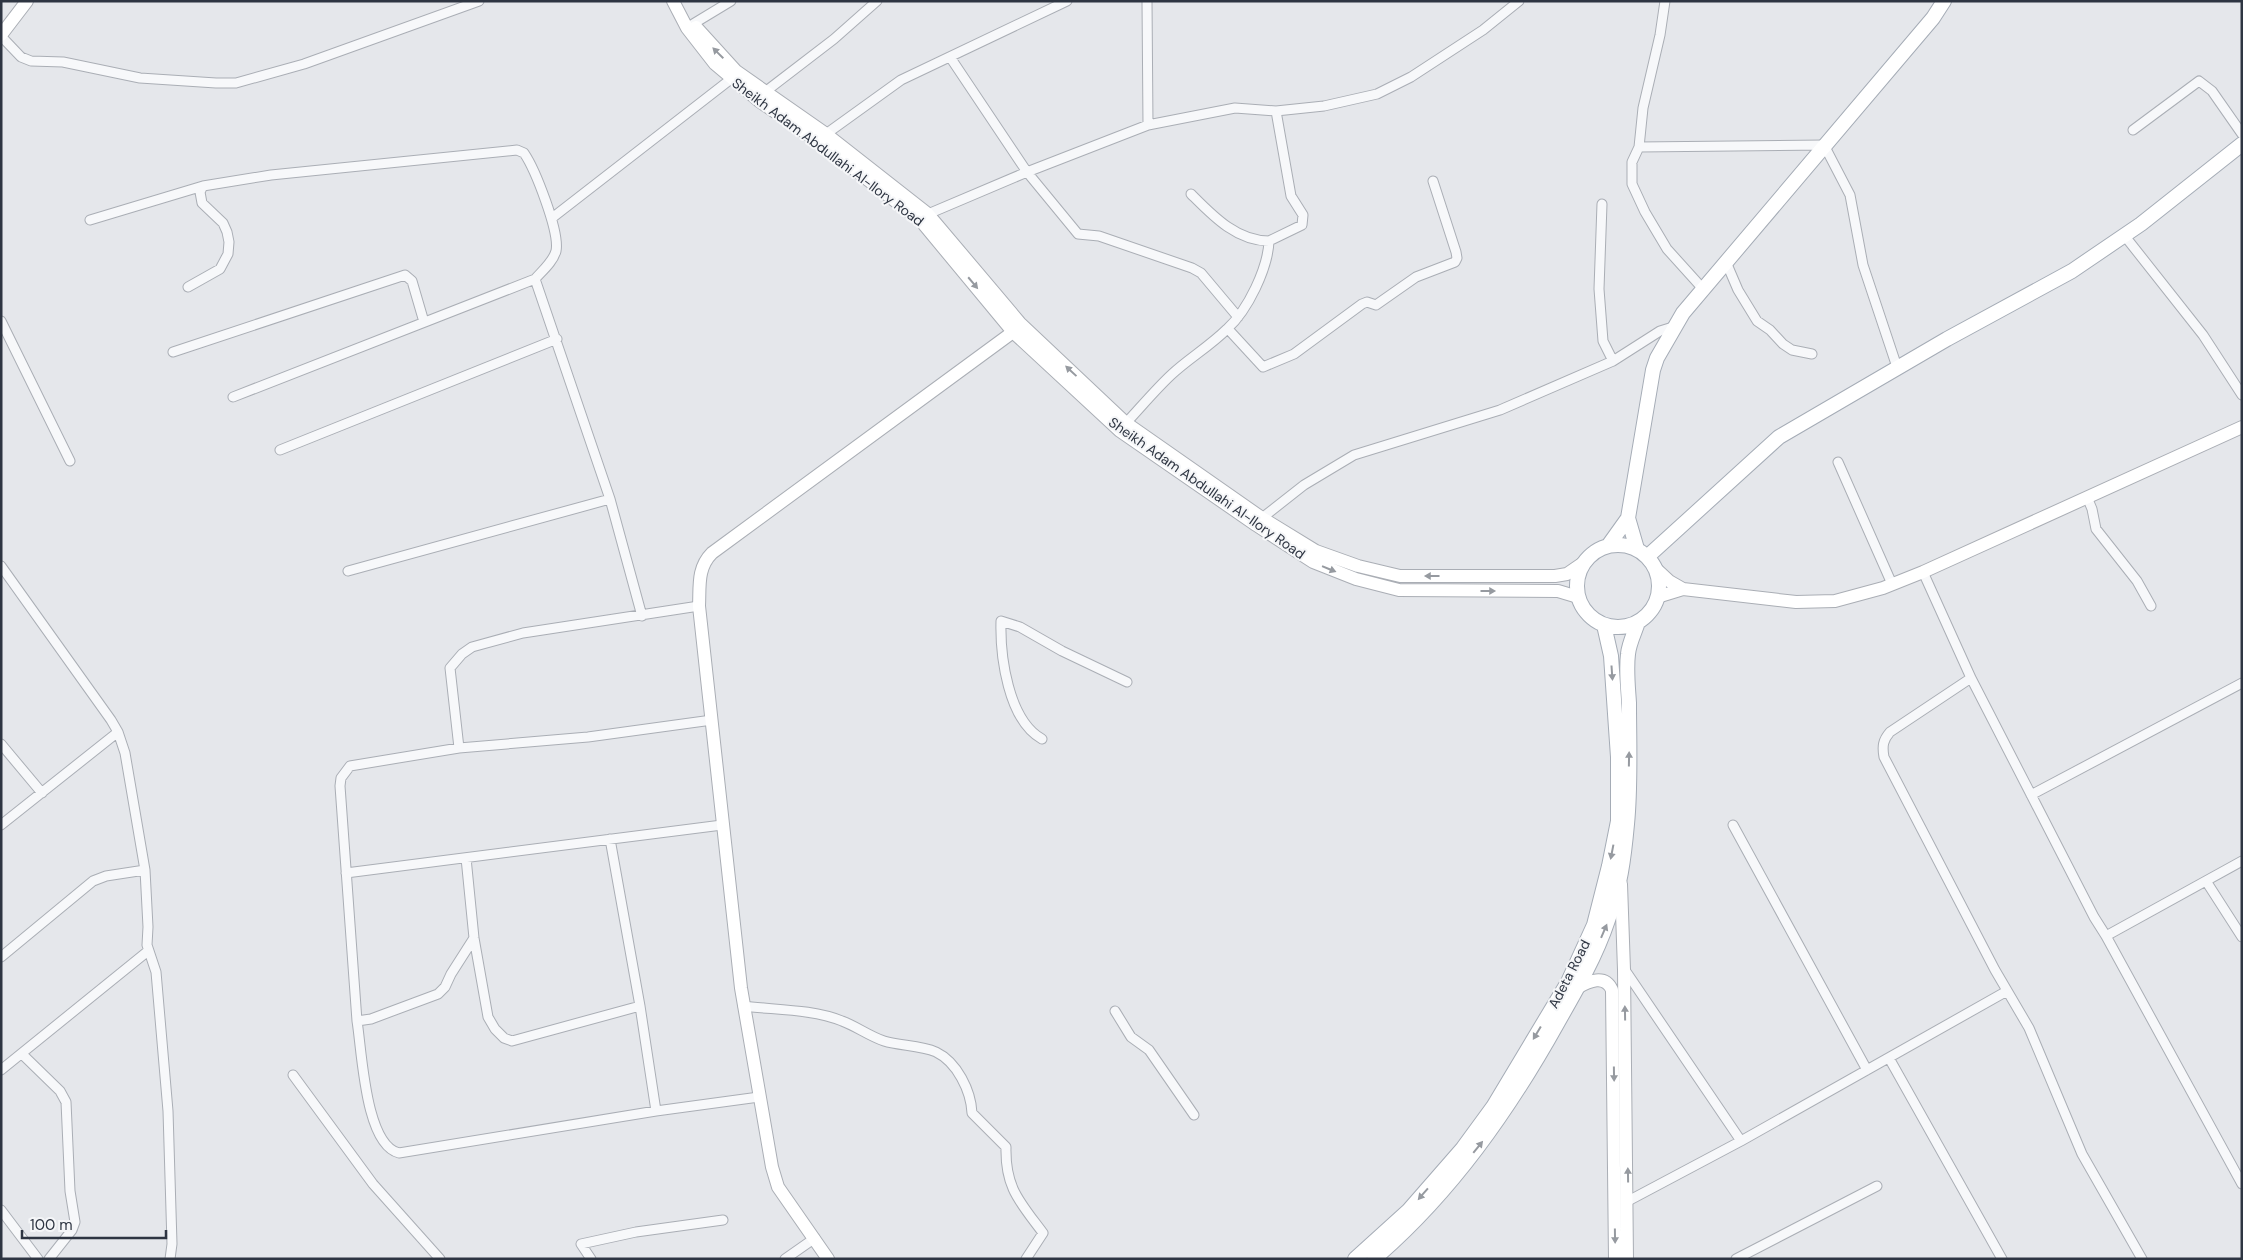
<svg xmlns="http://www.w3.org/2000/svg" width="2243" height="1260" font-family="'DM Sans',sans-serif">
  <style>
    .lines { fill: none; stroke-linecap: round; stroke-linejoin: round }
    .street-casing { stroke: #aaaeb5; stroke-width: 11 }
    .secondary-casing { stroke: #aaaeb5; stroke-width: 14 }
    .primary-casing { stroke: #a5acb6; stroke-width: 16 }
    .street { stroke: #f7f8fa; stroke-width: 9 }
    .secondary { stroke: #fff; stroke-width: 12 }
    .primary { stroke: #fff; stroke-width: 14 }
    .oneway { fill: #969aa0 }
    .labels { text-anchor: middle; stroke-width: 4; stroke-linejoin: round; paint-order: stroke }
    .street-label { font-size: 14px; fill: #2e3542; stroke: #f5f6f8 }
  </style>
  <rect width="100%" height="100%" fill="#e5e7eb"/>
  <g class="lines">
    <defs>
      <path id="street" d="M1147,1L1148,125
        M1665,1L1660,35L1643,108L1639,147L1632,162V184L1645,212L1667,249L1704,290
        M693,24L731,1
        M1,36L21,57L31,61L63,62L140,78L216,83H236L304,64L479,1
        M950,57L1027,172L1078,234L1099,236L1192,268L1201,273L1238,317
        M765,92L834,39L877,1
        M2133,130L2199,81L2212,91L2242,134
        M826,134L901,80L1067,1
        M1639,147L1824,145L1850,195L1863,265L1897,367
        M1191,194C1212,215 1236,241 1269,241
        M1602,204L1599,289L1603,341L1613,361
        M928,214L1027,172L1148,125L1235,108L1276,111L1324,106L1377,94L1411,77L1483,30L1519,1
        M552,218L731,79
        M90,220L203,186L271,175L517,150L524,153C535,169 560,232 556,251C553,262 542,271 535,279L233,397
        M2124,235L2203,335L2242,395
        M1726,262L1738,290L1757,321L1770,330L1783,344L1792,350L1812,354
        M535,279L610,499L642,616
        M188,287L220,269L228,254L229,242L227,232L223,223L202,203L200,192L203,186
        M1,321L70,461
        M1228,329L1263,367L1294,354L1362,304L1367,302L1376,305L1416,277L1455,262L1457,258L1456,252L1433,181
        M173,352L405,275L412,281L424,322
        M1126,423C1141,407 1155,390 1171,375C1188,359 1210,346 1227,329C1248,310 1268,268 1269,241L1302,225L1303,215L1291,196L1276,111
        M280,450L557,339
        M1838,462L1892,584
        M2087,497L2092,509L2096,529L2137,581L2151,606
        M1262,518L1304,485L1354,455L1500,410L1613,361L1660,331L1676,326
        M1,566L111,720L118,732L125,753L145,870L148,927L147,945L156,972L168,1111L172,1244L170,1259
        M348,571L610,499
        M1923,572L1971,678L2094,917L2106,936L2242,1184
        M1971,678L1890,732C1883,740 1882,746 1884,757L1995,970L2029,1028L2082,1154L2142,1259
        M1042,739C1008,720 1000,656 1001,621L1020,627L1062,651L1127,682
        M1,744L42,793
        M459,748L450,668L462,654L472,647L523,633L699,606
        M2031,795L2242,683
        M1,825L118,732
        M1733,825L1867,1070
        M610,839L640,1006L656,1111
        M466,858L474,938L488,1017L495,1029L504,1038L512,1041L640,1006
        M346,873L722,825
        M2206,881L2242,937
        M2106,936L2242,861
        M474,938L451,974L445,987L438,994L371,1019L357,1021C362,1051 365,1145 399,1153L656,1111L759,1097
        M1,957L93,881L106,876L145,870
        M1625,970L1741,1141
        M743,1006C775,1010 812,1009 842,1021C856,1026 869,1036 884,1041C900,1046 920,1045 936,1052C957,1062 971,1091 972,1113L1006,1147C1005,1188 1020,1202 1043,1233L1026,1259
        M1115,1011L1131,1037L1149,1050L1194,1115
        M357,1021L340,786L341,778L350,766L459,748L588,737L712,720
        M22,1054L60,1091L66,1102L70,1191L75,1222L72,1230L49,1259
        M1889,1058L2002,1259
        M1,1070L148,951
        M293,1075L373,1184L440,1259
        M1628,1201L1741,1141L2007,991
        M1,1210L38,1259
        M591,1259L581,1244L636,1232L723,1220
        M785,1259L815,1238
        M1736,1259L1877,1186"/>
      <path id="secondary" d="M673,1L687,28L715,64L759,101L819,142L921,221L1013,332L1120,431L1256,525L1313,562L1356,579L1399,590L1558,591L1578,597
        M696,27L736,71L826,134L928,214L1020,323L1126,423L1262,518L1316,551L1358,566L1400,576H1555L1567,574L1583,563
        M1,35L27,1
        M1655,568L1669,581L1683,589
        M1657,597L1683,589L1796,602L1835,601L1883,588L1923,572L2242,427
        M1621,884L1624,970L1627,1259
        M1577,988C1589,981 1605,974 1612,990L1615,1259
        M828,1259L778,1187L772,1167L741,988L699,606C700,586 697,568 712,553L1013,332"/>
      <path id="primary" d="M1577 586a41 41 0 1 1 82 0a41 41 0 1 1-82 0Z
        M1608,546L1628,518
        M1637,549L1628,518L1653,370L1657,358L1683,313L1933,18L1944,1
        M1647,557L1779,437L1947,339L2072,271L2141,224L2242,144
        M1355,1259L1408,1211L1463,1148L1493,1107L1568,982L1594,925L1609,866L1618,821V757L1611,656L1604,625
        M1374,1259C1451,1193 1509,1110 1558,1022C1577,989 1596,956 1608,920C1620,889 1624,857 1627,824C1631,784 1629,743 1629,703C1628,687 1626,670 1628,654C1629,643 1635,632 1638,622"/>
    </defs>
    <!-- street casing -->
    <use href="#street" class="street-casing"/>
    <!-- secondary casing -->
    <use href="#secondary" class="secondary-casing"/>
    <!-- primary casing -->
    <use href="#primary" class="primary-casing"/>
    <!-- street -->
    <use href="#street" class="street"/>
    <!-- secondary -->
    <use href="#secondary" class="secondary"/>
    <!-- primary -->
    <use href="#primary" class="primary"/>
  </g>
  <!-- one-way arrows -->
  <defs><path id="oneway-solid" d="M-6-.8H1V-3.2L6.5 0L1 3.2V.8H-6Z" transform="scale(1.25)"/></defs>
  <g class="oneway">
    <use href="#oneway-solid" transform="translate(718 53) rotate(-135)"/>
    <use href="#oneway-solid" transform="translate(973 283) rotate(50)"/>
    <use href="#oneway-solid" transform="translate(1071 371) rotate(-137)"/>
    <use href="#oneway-solid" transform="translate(1329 569) rotate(22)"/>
    <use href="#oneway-solid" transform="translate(1432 576) rotate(-180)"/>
    <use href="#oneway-solid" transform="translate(1488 591)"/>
    <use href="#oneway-solid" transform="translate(1612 673) rotate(86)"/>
    <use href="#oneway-solid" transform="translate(1629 759) rotate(-89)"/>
    <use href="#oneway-solid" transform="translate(1612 852) rotate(101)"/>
    <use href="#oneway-solid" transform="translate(1604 931) rotate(-67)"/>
    <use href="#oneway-solid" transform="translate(1625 1013) rotate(-91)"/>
    <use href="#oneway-solid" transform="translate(1537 1033) rotate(121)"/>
    <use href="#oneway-solid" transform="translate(1614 1074) rotate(89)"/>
    <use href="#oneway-solid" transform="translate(1478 1147) rotate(-51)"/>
    <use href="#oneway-solid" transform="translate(1628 1175) rotate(-91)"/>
    <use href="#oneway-solid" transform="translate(1423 1194) rotate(131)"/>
    <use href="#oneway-solid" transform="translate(1615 1236) rotate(89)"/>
  </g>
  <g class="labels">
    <!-- street labels -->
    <g class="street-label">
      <text transform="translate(828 152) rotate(37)" y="5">Sheikh Adam Abdullahi Al-Ilory Road</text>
      <text transform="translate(1207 488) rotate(35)" y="5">Sheikh Adam Abdullahi Al-Ilory Road</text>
      <text transform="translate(1569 974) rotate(-63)" y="5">Adeta Road</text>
    </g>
  </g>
  <!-- border -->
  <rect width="2243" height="1260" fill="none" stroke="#2e3542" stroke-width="5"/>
  <!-- scale -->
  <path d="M22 1230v8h144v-8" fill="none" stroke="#2e3542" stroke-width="2.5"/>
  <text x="30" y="1230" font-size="15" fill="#2e3542" stroke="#f5f6f8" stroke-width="4" paint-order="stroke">100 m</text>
</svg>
